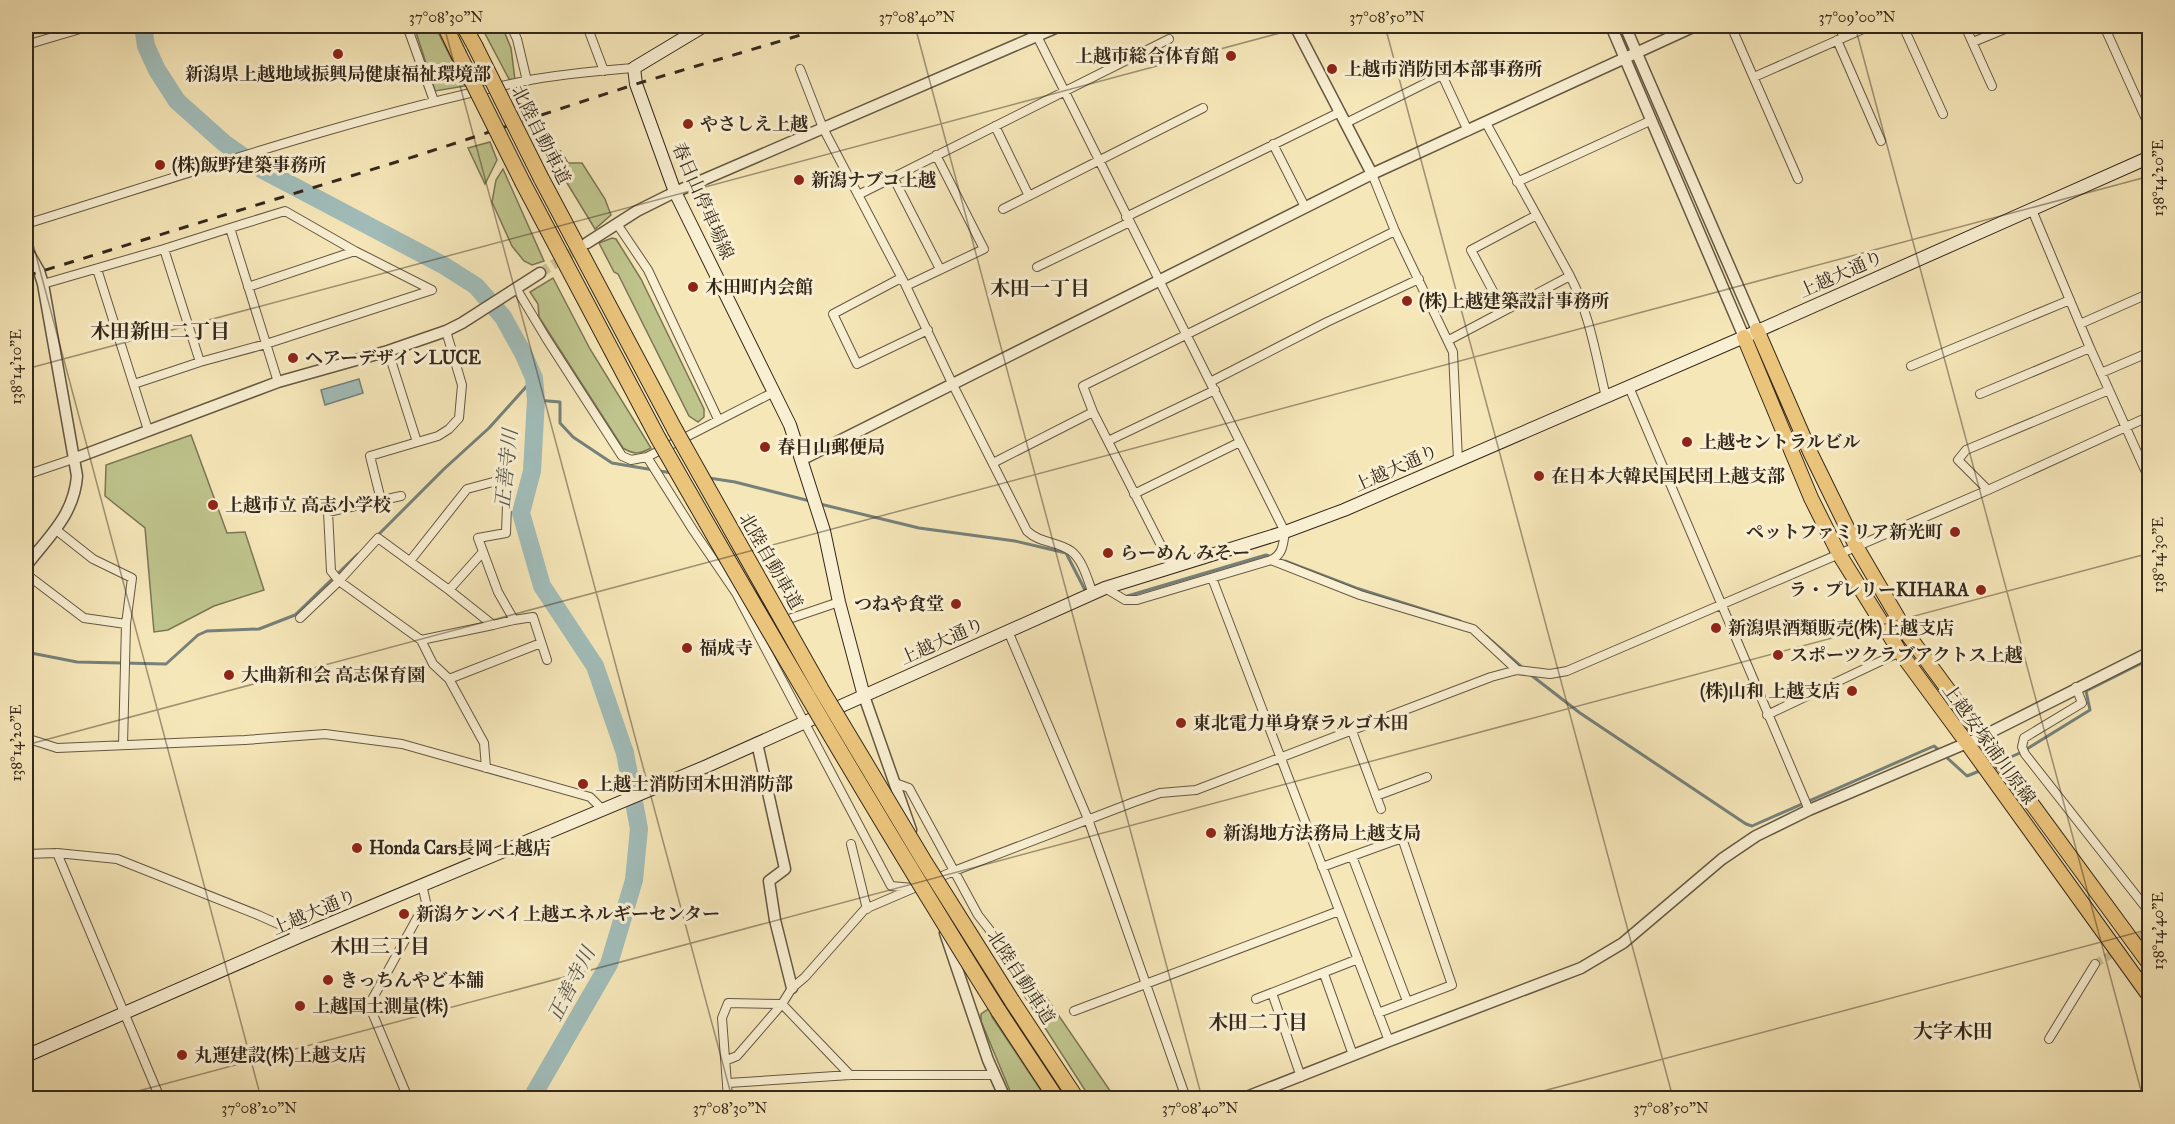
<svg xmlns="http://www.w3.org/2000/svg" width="2175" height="1124" font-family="'IM FELL Great Primer','Noto Serif JP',serif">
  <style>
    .green { fill: #bfc48d; stroke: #7a7654; stroke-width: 1.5 }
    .water { fill: #a1bdba; stroke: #75817a; stroke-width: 1.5 }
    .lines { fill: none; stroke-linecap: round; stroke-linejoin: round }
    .stream { stroke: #75817a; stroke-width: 3 }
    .river { stroke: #a1bdba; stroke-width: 18 }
    .minor-tunnel { stroke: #cfc199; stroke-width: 8; stroke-dasharray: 8 4; stroke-linecap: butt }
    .tertiary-tunnel { stroke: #cfc199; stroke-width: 10; stroke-dasharray: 10 5; stroke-linecap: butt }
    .minor-casing { stroke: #645842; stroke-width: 10 }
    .tertiary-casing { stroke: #645842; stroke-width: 13 }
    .secondary-casing { stroke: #34281b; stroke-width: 14 }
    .primary-casing { stroke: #34281b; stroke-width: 16 }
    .motorway-casing { stroke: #34281b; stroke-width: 17 }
    .minor { stroke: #f9efd2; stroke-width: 8 }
    .tertiary { stroke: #f9efd2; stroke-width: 10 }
    .secondary { stroke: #f9efd2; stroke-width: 12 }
    .primary { stroke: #ebc47c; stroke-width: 14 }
    .motorway { stroke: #ebc47c; stroke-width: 15 }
    .rail { stroke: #34281b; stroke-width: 3; stroke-dasharray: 10 10; stroke-linecap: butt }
    .motorway-bridge-casing { stroke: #34281b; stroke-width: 17; stroke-linecap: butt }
    .motorway-bridge { stroke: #ebc47c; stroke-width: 15 }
    .ticks { fill: none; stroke: #34281b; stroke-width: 1.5; stroke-opacity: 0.45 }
    .poi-dot { fill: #8f2418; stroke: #f9efd2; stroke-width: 2 }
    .labels { text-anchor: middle; stroke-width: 6; stroke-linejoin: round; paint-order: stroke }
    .poi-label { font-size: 18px; font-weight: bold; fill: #34281b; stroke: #f9efd2; text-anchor: start }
    .street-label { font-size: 18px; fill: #34281b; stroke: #f9efd2 }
    .neighbourhood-label { font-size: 20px; font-weight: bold; fill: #34281b; stroke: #f9efd2 }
    .water-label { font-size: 20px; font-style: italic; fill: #55554b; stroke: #f9efd2 }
    .neatline { fill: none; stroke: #34281b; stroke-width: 2 }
    .ticks-label { font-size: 15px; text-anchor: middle; fill: #34281b }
  </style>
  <rect width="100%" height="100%" fill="#f6e7b9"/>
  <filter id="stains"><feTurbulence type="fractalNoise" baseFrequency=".00333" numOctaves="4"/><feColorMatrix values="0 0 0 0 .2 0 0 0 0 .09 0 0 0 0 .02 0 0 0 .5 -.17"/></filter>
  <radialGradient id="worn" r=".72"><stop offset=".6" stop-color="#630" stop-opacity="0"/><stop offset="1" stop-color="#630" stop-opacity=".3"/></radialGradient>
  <!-- green -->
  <path class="green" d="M414,26H435L465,86L435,91Z
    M481,26H502L511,48L515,80L509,79Z
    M490,142L497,160L485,184L468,148Z
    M552,148L561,151L568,163H582L605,199L611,215L595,229L547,150Z
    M503,169L544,261L532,265L524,261L512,246L492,202L496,180Z
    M612,238L616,239L641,279L704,409V417L698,422L689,416L618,274L614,272L599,243Z
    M553,278L590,349L651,448C640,454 634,455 623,448L539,317L538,304L530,292Z
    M191,435L227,533L245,532L264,590L214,606L168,630L154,632L145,528L105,496L106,465Z
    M1042,991L1115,1098H1090L1022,992Z
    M990,1008L992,1017L1046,1098H1013L981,1021V1014Z"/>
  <!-- water -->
  <path class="water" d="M359,379L363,393L325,405L321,390Z"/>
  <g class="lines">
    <!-- stream -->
    <path class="stream" d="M536,400L560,402V423L573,437L612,463L672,473
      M709,478L735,482L810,501
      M820,504L919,528L1015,541L1066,553L1085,590L1088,591
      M378,535L444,469L489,428L534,378
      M1285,561L1356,588L1460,621
      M1124,597L1266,555L1273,557
      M1486,636L1524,669
      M26,652L77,662L166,664L198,635L207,631L259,629L295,615L358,554
      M1531,675L1580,713L1746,824L1752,826L1934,746L1939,750
      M1944,755L1967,776L1982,770
      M2004,760L2022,752L2090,710L2086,691L2150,659"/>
    <!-- river -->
    <path class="river" d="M143,26L146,46L157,70L177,101L224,143L261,169L443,265L476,286L503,317L523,353L534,378L536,400L532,471L521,513L542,586L595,666L625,753L639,829L634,880L609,964L535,1092L534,1098"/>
    <!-- minor-tunnel -->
    <path class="minor-tunnel" d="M2095,964L2150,931"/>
    <!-- tertiary-tunnel -->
    <path class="tertiary-tunnel" d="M540,273L584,245"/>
    <defs>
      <path id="minor" d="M407,26L434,101
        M511,26L517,39L527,81
        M587,26L604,71
        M1032,26L1285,532C1283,544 1283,555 1271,560L1137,600H1125L1105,588
        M1731,26L1798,179
        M1837,26L1845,37
        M1903,26L1943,114
        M1965,26L1992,86
        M2104,26L2150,128
        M1837,40L1881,141
        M1973,42L2012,26
        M26,45L90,26
        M800,69L823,128L906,286L952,383L1027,531C1041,544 1057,541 1071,551C1083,560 1088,581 1093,594
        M1754,77L1870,26
        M1346,123L1442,75L1468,131
        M995,126L1029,196
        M1273,144L1305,207
        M1372,174L1395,231L1453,352L1458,460
        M893,177L940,269
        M1517,182L1652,120
        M858,195L1169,39
        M1003,209L1203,108
        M2032,210L2090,348L2150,481
        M1126,217L1340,112
        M26,224C191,173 355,116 525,81C560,74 598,71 634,68
        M617,224L648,270L718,419
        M230,228L164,249L200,362L266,344L432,290L355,251
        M1037,267L1130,222
        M97,269L148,430
        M1570,276C1589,312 1596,356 1606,397
        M901,278L833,314L857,364L928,330
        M43,284L164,249
        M906,286L984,249L936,155
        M248,287L355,251L285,211L230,228L278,382
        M516,288L546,338L622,456L631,460L647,457
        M1503,310L1471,250L1535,216
        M2080,324L2150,293
        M1449,340L1570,276L1486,123
        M388,351L417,442
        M1911,366L2070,300
        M2101,373L2150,352
        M1210,382L1327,322L1419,279
        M134,384L200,362
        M1629,387L1809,810
        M774,392L647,457L693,530L736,593L891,886L913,888
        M1980,394L2090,348
        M1093,412L1083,386L1395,231
        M1108,441L1215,390
        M993,463L1093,412L1172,567
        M26,475L73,459
        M1988,490L1958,460L1966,450L2109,390
        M1134,494L1240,442
        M401,496L328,512L331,571L339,581L421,640L433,664L449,679L484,743L486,768
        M381,500L370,456L438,436L449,429L459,418L462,385L446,331
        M55,529L93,559L132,578L126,624L123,745
        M1271,560L1360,595L1473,629L1517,670
        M410,561L467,489L508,478L506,533L478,538L498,592L514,620L493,625
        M26,574L84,618L126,624
        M1212,578L1389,1041
        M449,590L482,553
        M300,618L339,581L378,538L449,590L493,625L421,640
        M514,620L533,617L547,660
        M780,622L839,602
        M1008,631L1088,819L1186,1098
        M449,679L541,643
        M2076,687L2082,703L2024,738L2022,747L2025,754L2150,913
        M1767,715L1900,652
        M1352,731L1381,809
        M26,738L57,748L245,740L325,734L402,744L590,797L602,809
        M895,783L909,788L978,915L1028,979
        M1376,796L1427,777
        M851,844L867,909
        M57,853L160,1098
        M26,854L57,853L117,859L258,915L303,935
        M1352,856L1407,1001
        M1322,867L1402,838L1452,985L1378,1013
        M1324,974L1353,1055
        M1272,993L1301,1077
        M1256,999L1358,959
        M1074,1011L1339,911
        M2049,1039L2095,964
        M727,1060L737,1056L782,1004L850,1075
        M728,1083L850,1075H994
        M408,1098L369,1005L426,902L422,885
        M728,1098L722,1018L728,1003L782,1004L792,988L805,977L865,909L954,871L1134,802L1160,793L1196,790L1491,677L1517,670L1550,674L1567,671L1988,490L2150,416"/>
      <path id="tertiary" d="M1295,26L1372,174
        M1611,26L1744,337
        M1625,26L1757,330
        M587,243L637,211L675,192L1060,26
        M26,248L39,271L43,284L77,476C74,515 49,536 26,566
        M73,459L278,382L388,351L446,331L462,323L540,273
        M801,460L1372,174L1695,26
        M864,696L911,830
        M757,743L785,869L769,881L775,920L792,988
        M945,933L988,1060L1005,1098
        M1244,1098L1389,1041L1581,968L1623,943L1722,859L1756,836L1809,810L1981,737L2150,652"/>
      <path id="secondary" d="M704,26L634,68L636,84L675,192L790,425L824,531L839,602L864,696
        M26,1056L303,935L707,766L1105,588L1285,532L1344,510L1744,337L2150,157"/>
      <path id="primary" d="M1757,330L1811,454L1856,546L1908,635L2150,965
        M1744,337L1811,498L1839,554L1900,652L1967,743L2150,997"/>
      <path id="motorway" d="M445,26L458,53
        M464,26L475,46
        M541,178L675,430
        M523,183L658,438
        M1012,1001L1076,1098
        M998,1010L1056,1098"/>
    </defs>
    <!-- minor casing -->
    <use href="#minor" class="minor-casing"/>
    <!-- tertiary casing -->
    <use href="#tertiary" class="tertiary-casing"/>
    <!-- secondary casing -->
    <use href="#secondary" class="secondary-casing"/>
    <!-- primary casing -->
    <use href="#primary" class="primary-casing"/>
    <!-- motorway casing -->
    <use href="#motorway" class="motorway-casing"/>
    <!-- minor -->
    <use href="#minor" class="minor"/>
    <!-- tertiary -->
    <use href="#tertiary" class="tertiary"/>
    <!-- secondary -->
    <use href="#secondary" class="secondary"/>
    <!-- primary -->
    <use href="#primary" class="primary"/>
    <!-- motorway -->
    <use href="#motorway" class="motorway"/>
    <!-- rail -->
    <path class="rail" d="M26,276L416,156L636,84L831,26"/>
    <defs>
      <path id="motorway-bridge" d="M475,46L541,178
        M458,53L523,183
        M675,430L821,689L924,861L1012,1001
        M658,438C768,631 880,822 998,1010"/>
    </defs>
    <!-- motorway-bridge casing -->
    <use href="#motorway-bridge" class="motorway-bridge-casing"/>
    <!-- motorway-bridge -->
    <use href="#motorway-bridge" class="motorway-bridge"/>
  </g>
  <!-- ticks -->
  <path class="ticks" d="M444,26L732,1098M915,26L1202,1098M1385,26L1673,1098M1855,26L2143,1098M26,218L261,1098M26,369L1306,26M26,745L2150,176M112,1098L2150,553M1517,1098L2150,929"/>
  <!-- markers -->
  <g class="poi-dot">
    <circle cx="338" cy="54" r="6"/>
    <circle cx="1231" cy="56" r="6"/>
    <circle cx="1332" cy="69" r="6"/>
    <circle cx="688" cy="124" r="6"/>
    <circle cx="160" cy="165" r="6"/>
    <circle cx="799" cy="180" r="6"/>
    <circle cx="693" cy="287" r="6"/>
    <circle cx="1407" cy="301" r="6"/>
    <circle cx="293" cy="358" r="6"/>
    <circle cx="1687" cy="442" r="6"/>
    <circle cx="765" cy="447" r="6"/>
    <circle cx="1539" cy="476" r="6"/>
    <circle cx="213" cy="505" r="6"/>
    <circle cx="1955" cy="532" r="6"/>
    <circle cx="1108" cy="553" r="6"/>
    <circle cx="1981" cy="590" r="6"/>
    <circle cx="956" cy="604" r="6"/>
    <circle cx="1716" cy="628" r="6"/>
    <circle cx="687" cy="648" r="6"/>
    <circle cx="1778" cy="655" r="6"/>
    <circle cx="229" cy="675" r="6"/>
    <circle cx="1852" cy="691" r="6"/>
    <circle cx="1181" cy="723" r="6"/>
    <circle cx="583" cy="784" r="6"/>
    <circle cx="1211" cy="833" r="6"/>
    <circle cx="357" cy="848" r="6"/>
    <circle cx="404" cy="914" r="6"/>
    <circle cx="328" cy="980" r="6"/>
    <circle cx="300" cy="1006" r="6"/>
    <circle cx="182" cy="1055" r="6"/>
  </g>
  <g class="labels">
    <!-- poi labels -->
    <g class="poi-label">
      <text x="1219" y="62" text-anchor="end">上越市総合体育館</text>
      <text x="1344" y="75">上越市消防団本部事務所</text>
      <text x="338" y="80" text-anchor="middle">新潟県上越地域振興局健康福祉環境部</text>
      <text x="700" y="130">やさしえ上越</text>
      <text x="172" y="171">(株)飯野建築事務所</text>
      <text x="811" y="186">新潟ナブコ上越</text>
      <text x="705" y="293">木田町内会館</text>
      <text x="1419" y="307">(株)上越建築設計事務所</text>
      <text x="305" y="364">ヘアーデザインLUCE</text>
      <text x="1699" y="448">上越セントラルビル</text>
      <text x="777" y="453">春日山郵便局</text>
      <text x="1551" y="482">在日本大韓民国民団上越支部</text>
      <text x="225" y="511">上越市立 高志小学校</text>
      <text x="1943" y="538" text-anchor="end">ペットファミリア新光町</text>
      <text x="1120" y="559">らーめん みそー</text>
      <text x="1969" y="596" text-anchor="end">ラ・プレリーKIHARA</text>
      <text x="944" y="610" text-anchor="end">つねや食堂</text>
      <text x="1728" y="634">新潟県酒類販売(株)上越支店</text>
      <text x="699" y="654">福成寺</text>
      <text x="1790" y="661">スポーツクラブアクトス上越</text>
      <text x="241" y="681">大曲新和会 高志保育園</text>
      <text x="1840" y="697" text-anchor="end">(株)山和 上越支店</text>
      <text x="1193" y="729">東北電力単身寮ラルゴ木田</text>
      <text x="595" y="790">上越士消防団木田消防部</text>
      <text x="1223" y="839">新潟地方法務局上越支局</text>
      <text x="369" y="854">Honda Cars長岡 上越店</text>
      <text x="416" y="920">新潟ケンベイ上越エネルギーセンター</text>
      <text x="340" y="986">きっちんやど本舗</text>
      <text x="312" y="1012">上越国土測量(株)</text>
      <text x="194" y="1061">丸運建設(株)上越支店</text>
    </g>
    <!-- street labels -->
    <g class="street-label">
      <text transform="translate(541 135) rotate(63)" y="6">北陸自動車道</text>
      <text transform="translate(703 201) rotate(66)" y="6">春日山停車場線</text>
      <text transform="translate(1841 274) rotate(-24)" y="6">上越大通り</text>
      <text transform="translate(1396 468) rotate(-24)" y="6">上越大通り</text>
      <text transform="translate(771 561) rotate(60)" y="6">北陸自動車道</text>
      <text transform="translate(942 641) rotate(-24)" y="6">上越大通り</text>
      <text transform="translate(1989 744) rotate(54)" y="6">上越安塚浦川原線</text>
      <text transform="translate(314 912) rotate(-23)" y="6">上越大通り</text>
      <text transform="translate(1021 977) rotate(57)" y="6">北陸自動車道</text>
    </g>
    <!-- neighbourhood labels -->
    <g class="neighbourhood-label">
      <text x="1040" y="295">木田一丁目</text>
      <text x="160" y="338">木田新田二丁目</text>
      <text x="380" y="953">木田三丁目</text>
      <text x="1258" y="1029">木田二丁目</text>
      <text x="1953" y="1038">大字木田</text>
    </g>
    <!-- water labels -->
    <g class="water-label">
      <text transform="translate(506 469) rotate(-84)" y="7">正善寺川</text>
      <text transform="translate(571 984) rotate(-63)" y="7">正善寺川</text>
    </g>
  </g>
  <!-- margin -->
  <rect width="2175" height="1124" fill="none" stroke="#f6e7b9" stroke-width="66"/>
  <rect x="33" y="33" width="2109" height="1058" class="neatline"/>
  <g class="ticks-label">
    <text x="446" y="22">37°08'30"N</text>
    <text x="917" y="22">37°08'40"N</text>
    <text x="1387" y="22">37°08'50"N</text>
    <text x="1857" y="22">37°09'00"N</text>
    <text transform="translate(2158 178) rotate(-90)" y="5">138°14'20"E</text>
    <text transform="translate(16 367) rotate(-90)" y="5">138°14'10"E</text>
    <text transform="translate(2158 555) rotate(-90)" y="5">138°14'30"E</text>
    <text transform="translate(16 743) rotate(-90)" y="5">138°14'20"E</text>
    <text transform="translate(2158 931) rotate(-90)" y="5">138°14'40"E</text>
    <text x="259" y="1113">37°08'20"N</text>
    <text x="730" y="1113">37°08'30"N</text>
    <text x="1200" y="1113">37°08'40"N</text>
    <text x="1671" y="1113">37°08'50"N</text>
  </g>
  <rect width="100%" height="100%" filter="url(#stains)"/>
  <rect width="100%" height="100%" fill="url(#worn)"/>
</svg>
